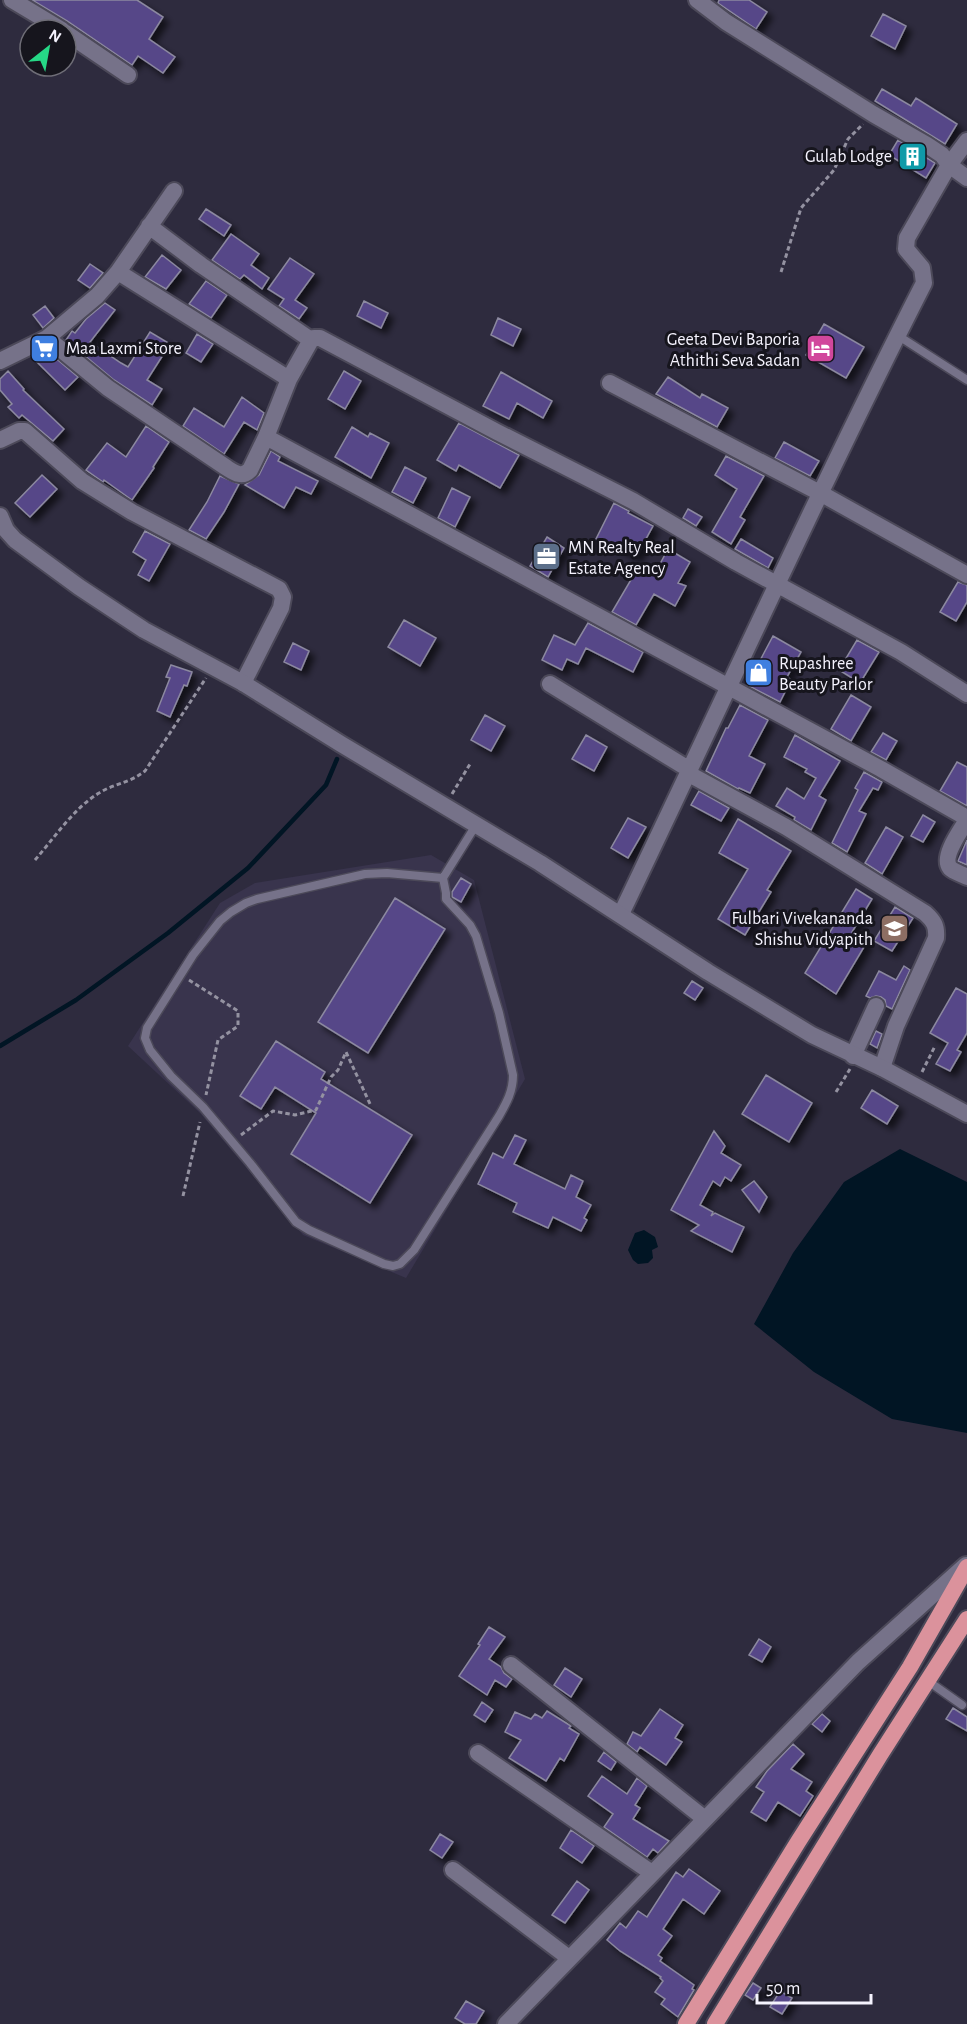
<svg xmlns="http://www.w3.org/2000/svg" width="967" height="2024" font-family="'Alegreya Sans',sans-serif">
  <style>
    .built { fill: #39344d }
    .water { fill: #011524 }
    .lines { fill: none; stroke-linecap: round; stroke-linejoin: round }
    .stream { stroke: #011524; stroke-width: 4.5 }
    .building { fill: #574788; stroke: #8c89a0; stroke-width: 1.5; filter: url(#shadow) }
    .service-casing { stroke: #4c4959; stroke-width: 11 }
    .minor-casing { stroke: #4c4959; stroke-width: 20 }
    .secondary-casing { stroke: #4c4959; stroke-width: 20 }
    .trunk-casing { stroke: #4c4959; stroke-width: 20 }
    .path { stroke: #9492a1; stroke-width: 3; stroke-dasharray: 4.5 3; stroke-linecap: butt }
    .service { stroke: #767289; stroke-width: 8 }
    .minor { stroke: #767289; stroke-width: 16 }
    .secondary { stroke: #767289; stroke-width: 16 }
    .trunk { stroke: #db929c; stroke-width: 16 }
    .labels { text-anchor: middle; stroke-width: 6; stroke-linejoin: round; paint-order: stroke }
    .poi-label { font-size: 18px; fill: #f5f3fe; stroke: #16151d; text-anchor: end }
  </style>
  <defs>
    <filter id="shadow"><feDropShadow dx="5.5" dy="5.5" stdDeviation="3" flood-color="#0009"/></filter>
  </defs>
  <rect width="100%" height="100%" fill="#2e2b3e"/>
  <!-- built -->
  <path class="built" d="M431,855L474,880L525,1079L406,1278L303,1235L200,1113L128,1046L220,903L255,883Z"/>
  <!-- water -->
  <path class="water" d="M900,1149L967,1182V1433L892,1419L814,1372L754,1324L793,1253L844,1182Z
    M644,1230L655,1237L658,1247L652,1250L653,1258L648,1263L638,1264L633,1260L628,1250L635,1233Z"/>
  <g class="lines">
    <!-- stream -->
    <path class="stream" d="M0,1046L76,1000L168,933L248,868L326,785L337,759"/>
  </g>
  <!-- building -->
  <path class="building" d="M32,0H137L163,17L149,39L175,57L163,73L138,56L132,65L67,21Z
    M719,0H749L767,12L756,29L718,3Z
    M883,14L906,26L895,49L871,36Z
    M882,89L911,106L916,98L957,124L945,144L875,101Z
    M898,140L935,163L926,178L889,155Z
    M206,209L231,225L224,236L199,219Z
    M231,234L259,254L251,265L269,278L262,289L244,275L240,279L212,260Z
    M162,255L181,270L166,289L145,277Z
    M290,258L314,274L295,300L307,308L299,319L279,306L284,299L268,289Z
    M90,264L103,273L90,288L78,280Z
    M206,281L227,295L211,318L189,304Z
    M364,301L388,313L381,328L357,316Z
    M105,303L115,310L90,342L121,363L128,367L150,332L170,344L147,380L162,389L152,405L114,380L66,340L72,331L75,333L86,319Z
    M45,306L54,318L43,328L33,315Z
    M498,318L521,329L513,346L491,335Z
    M824,324L864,347L846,378L806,355Z
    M197,334L213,344L201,362L186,353Z
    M46,350L78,377L65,390L34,359Z
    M8,371L24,389L23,390L64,429L53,441L22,415L19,418L8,407L12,404L0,390V379Z
    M344,371L361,381L345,409L328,399Z
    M501,372L552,401L543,418L517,403L509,419L483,406Z
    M668,377L700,398L702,394L728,408L717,427L656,394Z
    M242,397L264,413L257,430L244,422L224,454L183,426L194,408L224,427Z
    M459,423L519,455L500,488L459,465L456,471L437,460Z
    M146,426L169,442L153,467L154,468L132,500L104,480L103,482L86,470L107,443L126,457Z
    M352,427L368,437L370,433L389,443L371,478L335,457Z
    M784,442L819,461L810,476L775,458Z
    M271,451L280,457L278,461L318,481L311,494L296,487L284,508L245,485L259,475Z
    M726,456L764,476L740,517L745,520L731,544L712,532L737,489L715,475Z
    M405,467L426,478L413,503L392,492Z
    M42,475L57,489L30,517L15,503Z
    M220,476L239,484L224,512L206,539L189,530L207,502Z
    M452,488L470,497L455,527L438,518Z
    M614,503L629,511L628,513L653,526L636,557L612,544L611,546L596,539Z
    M688,509L702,517L696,526L683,518Z
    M145,531L170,544L149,581L138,575L146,560L133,552Z
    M547,537L564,548L548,577L530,566Z
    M741,539L773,558L768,568L735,549Z
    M668,549L690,562L678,583L686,586L675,606L654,594L636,625L612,612L639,566L654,575Z
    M958,582L967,585V602L956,621L940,612Z
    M404,620L436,638L420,666L388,647Z
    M588,623L643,652L633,672L586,648L578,664L567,659L562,670L542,660L554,635L575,645Z
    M773,636L801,652L787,677L791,680L780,702L747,685Z
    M857,640L879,652L860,683L839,670Z
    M293,643L309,651L301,670L284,662Z
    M171,665L192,672L187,686L184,685L170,717L157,711L170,678L166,677Z
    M851,695L871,707L851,741L831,729Z
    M740,705L768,720L749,756L765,764L750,793L739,788L738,789L706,771L726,728H728Z
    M485,715L505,726L491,751L471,740Z
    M883,733L897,741L886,760L871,752Z
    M586,735L607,747L594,771L572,759Z
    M795,735L840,761L819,796L826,800L811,830L794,820L795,817L776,806L787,788L804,799L816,778L805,772L807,769L784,757Z
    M957,762L967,767V806L940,791Z
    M864,772L882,782L878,790L873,788L859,811L866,814L847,852L832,843L858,790L855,788Z
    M699,791L729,808L721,821L691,805Z
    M923,815L935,822L923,842L911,836Z
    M628,818L646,827L628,858L611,848Z
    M738,819L791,851L767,890L771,892L745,935L718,919L748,869L719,853Z
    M886,827L903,837L882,874L865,863Z
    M967,840V865L958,861Z
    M461,878L471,884L461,902L452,897V892Z
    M856,889L872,899L852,932L867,942L836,994L805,973Z
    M395,898L445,929L368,1053L318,1022Z
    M895,907L913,918L892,951L874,941Z
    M904,966L910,970L892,1009L886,1006L885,1000L881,997L876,996L870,998L866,996L879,971L896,980Z
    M692,981L703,988L695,1000L684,993Z
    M956,988L967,994V1033L957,1050L961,1052L950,1071L936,1064L948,1043L930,1033Z
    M876,1031L882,1034L877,1048L870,1044Z
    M276,1041L325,1072L321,1079L412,1135L370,1203L291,1154L316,1113L275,1087L261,1109L240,1096Z
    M766,1075L812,1103L789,1142L742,1114Z
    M872,1090L898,1106L887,1124L861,1108Z
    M714,1131L725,1146L721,1153L741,1165L731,1181L725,1177L720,1186L713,1181L700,1205L713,1212L711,1216L715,1213L744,1227L732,1252L691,1231L699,1225L671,1210Z
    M515,1135L526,1140L514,1164L565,1189L571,1175L583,1181L576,1197L591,1205L584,1218L587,1220L581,1231L553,1217L548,1228L513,1212L517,1203L478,1184L493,1153L503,1158Z
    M754,1181L767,1197L759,1212L742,1190Z
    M489,1627L505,1637L489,1659L501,1667L504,1673L512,1679L506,1687L495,1680L487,1695L459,1676L480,1645L478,1644Z
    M759,1639L771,1647L762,1662L749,1655Z
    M565,1668L582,1679L571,1697L554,1685Z
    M482,1702L493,1710L485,1722L474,1715Z
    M953,1708L967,1717V1731L946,1719Z
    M660,1709L683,1725L675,1738L682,1742L666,1765L640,1747L637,1752L627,1744L633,1732L641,1736Z
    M547,1711L571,1726L569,1728L579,1734L564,1761L560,1758L546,1781L509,1758L521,1740L505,1732L515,1712L531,1719L535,1714L542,1718Z
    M822,1714L830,1721L822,1732L812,1724Z
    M793,1744L804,1754L791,1769L812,1782L806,1791L813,1796L800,1816L778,1802L766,1821L751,1812L764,1792L756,1787L767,1771Z
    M604,1752L616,1762L611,1770L598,1761Z
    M602,1776L627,1794L637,1778L647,1786L635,1805L640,1808L633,1819L669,1841L658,1853L653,1849L647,1857L604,1827L613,1814L588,1796Z
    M571,1830L594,1846L582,1863L560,1848Z
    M440,1834L453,1842L442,1858L430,1850Z
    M689,1869L720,1891L704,1914L683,1899L663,1929L672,1936L658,1955L662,1958L660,1961L694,1985L692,1989L694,1990L678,2017L661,2004L665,1999L655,1992L663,1981L660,1978L661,1977L620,1951L607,1940L620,1923L626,1928L638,1911L647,1917L676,1872L683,1877Z
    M577,1881L589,1890L565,1923L552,1915Z
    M753,1983L761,1988L753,2000L745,1995Z
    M780,1991L792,1998L782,2014L770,2007Z
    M466,2001L484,2011L476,2024H465L455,2018Z"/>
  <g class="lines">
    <defs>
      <path id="service" d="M897,335L967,380
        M443,878L446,893V899L470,925L476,936L499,1013L513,1075C513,1091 507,1102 499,1116L414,1250L400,1264L393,1266L384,1264L309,1230L296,1222L250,1163L203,1107L171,1076L150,1050L145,1038L147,1028L193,955L220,921L231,912L246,903L257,899L365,874L387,873L443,878L476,825
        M928,1681L962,1705"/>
      <path id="minor" d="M12,0L62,30
        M697,0L726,22L873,114L927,145L942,155L949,165L967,178
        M66,33L128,75
        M149,226L201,265L311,340
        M118,272L289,379
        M47,338L108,388L227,468C235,473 242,478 250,470L266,437L289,379L311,340L314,338H320L497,432L633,501L736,562L901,652L967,694
        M0,361L47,338L97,296L118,272L174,191
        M610,383L820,493L967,575
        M266,437L881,769L967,818
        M0,440L19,431H25L82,481L132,512L279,589L283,597L281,608L243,683
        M550,684L690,770
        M689,774L786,827L925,913C934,921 937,926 936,938L896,1026L882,1068
        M967,820C961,830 941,857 950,868C954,872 962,874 967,877
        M621,914C722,704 818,491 924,283L922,268L906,249L907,238L949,165L967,141
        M853,1056L876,1006
        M511,1665L705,1819
        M478,1753L652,1873
        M453,1870L569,1958
        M506,2024L858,1662L966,1565"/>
      <path id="secondary" d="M0,516L6,530L15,540L79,587L144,630L243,683L341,744L540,863L708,972L812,1035L882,1068L967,1114"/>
      <path id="trunk" d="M686,2024L798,1842L910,1667L967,1567
        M715,2024L880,1755L967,1619"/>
    </defs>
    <!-- service casing -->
    <use href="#service" class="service-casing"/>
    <!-- minor casing -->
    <use href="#minor" class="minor-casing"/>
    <!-- secondary casing -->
    <use href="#secondary" class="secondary-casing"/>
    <!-- trunk casing -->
    <use href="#trunk" class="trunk-casing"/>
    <!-- path -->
    <path class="path" d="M781,272L801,208L834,170L848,139L863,124
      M452,794L470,764
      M35,860C55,837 74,808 99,793C115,783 128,784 145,771L206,678
      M189,980L238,1011V1026L218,1040L206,1095
      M922,1072L935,1046
      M836,1092L850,1069
      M241,1135L273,1111L295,1115L316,1110L331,1077L338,1070L346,1052L371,1106
      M183,1196L200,1122"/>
    <!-- service -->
    <use href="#service" class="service"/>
    <!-- minor -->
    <use href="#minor" class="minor"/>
    <!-- secondary -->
    <use href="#secondary" class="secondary"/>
    <!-- trunk -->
    <use href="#trunk" class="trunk"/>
  </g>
  <!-- icons -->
  <defs>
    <symbol id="building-square" viewBox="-11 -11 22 22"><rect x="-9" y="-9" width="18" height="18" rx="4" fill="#0f9aa8" stroke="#16151d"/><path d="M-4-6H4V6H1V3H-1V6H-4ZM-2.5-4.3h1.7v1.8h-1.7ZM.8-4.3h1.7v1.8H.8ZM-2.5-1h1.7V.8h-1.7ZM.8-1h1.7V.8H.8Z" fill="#fff"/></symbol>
    <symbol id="supermarket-square" viewBox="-11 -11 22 22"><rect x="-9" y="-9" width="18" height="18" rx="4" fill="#3f7fe0" stroke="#16151d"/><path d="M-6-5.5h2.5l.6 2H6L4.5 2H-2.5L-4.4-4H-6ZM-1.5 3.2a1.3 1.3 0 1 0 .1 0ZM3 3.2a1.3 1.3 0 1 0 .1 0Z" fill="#fff"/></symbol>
    <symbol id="hotel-square" viewBox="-11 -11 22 22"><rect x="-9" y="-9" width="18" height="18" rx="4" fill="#d1479c" stroke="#16151d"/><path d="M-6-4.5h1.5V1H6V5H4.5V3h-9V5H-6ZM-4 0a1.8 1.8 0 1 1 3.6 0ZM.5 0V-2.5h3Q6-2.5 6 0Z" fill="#fff"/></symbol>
    <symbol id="office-square" viewBox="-11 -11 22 22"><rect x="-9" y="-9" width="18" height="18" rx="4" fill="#5c6f8a" stroke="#16151d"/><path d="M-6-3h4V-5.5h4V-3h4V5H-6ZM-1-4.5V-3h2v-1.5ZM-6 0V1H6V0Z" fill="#fff"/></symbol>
    <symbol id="shop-square" viewBox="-11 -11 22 22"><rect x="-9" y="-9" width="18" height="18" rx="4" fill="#3f7fe0" stroke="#16151d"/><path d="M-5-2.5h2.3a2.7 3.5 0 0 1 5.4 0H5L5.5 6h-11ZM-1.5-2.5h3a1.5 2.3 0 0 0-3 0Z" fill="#fff"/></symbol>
    <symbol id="school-square" viewBox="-11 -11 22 22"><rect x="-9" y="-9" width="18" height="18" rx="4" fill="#8d6e63" stroke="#16151d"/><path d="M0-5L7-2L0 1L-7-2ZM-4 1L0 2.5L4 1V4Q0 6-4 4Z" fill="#fff"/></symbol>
  </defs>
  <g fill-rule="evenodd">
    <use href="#building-square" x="896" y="140" width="33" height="33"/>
    <use href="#supermarket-square" x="28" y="332" width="33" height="33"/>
    <use href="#hotel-square" x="804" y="332" width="33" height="33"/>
    <use href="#office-square" x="530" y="540" width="33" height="33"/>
    <use href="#shop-square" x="742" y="656" width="33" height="33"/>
    <use href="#school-square" x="878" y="912" width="33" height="33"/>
  </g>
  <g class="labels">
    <!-- poi labels -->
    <g class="poi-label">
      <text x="892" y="162">Gulab Lodge</text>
      <text x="800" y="345">Geeta Devi Baporia<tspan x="800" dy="21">Athithi Seva Sadan</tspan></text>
      <text x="66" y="354" text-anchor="start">Maa Laxmi Store</text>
      <text x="568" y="553" text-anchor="start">MN Realty Real<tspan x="568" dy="21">Estate Agency</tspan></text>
      <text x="779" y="669" text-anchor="start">Rupashree<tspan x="779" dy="21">Beauty Parlor</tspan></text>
      <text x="873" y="924">Fulbari Vivekananda<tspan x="873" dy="21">Shishu Vidyapith</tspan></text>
    </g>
  </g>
  <!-- north arrow -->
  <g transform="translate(48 48) rotate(31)"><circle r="28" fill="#16151d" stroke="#6f6e77" stroke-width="1.5"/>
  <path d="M0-4.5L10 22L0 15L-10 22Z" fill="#26d886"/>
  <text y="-9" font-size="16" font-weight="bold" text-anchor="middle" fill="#f5f3fe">N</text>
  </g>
  <!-- scale -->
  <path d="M757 1994v9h114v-9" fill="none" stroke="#f5f3fe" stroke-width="3"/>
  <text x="766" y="1994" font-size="18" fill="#f5f3fe" stroke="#16151d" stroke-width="4.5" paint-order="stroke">50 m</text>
</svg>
